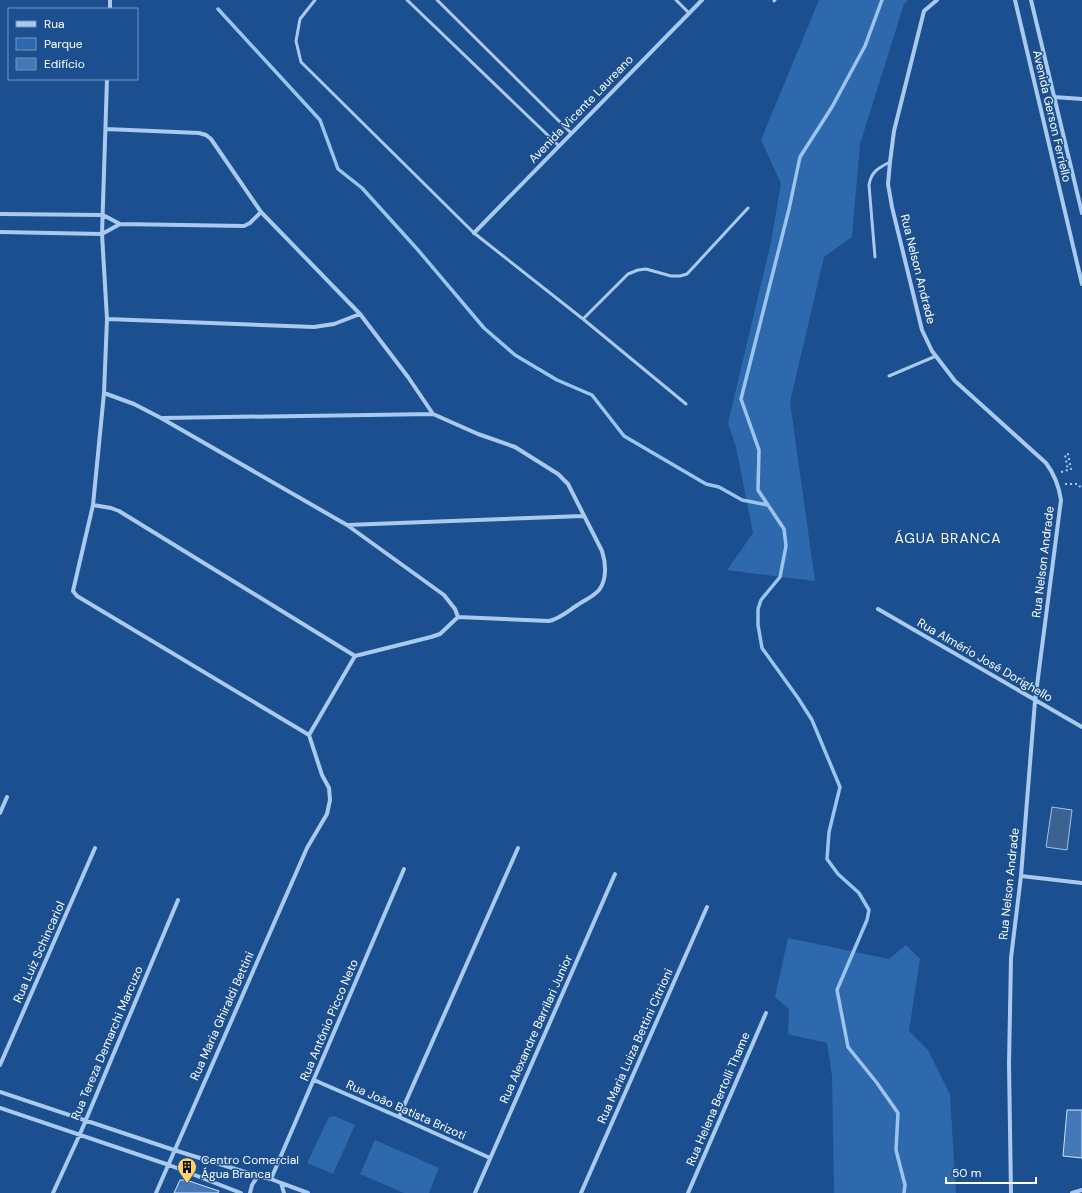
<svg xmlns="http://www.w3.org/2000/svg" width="1082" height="1193" font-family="'DM Sans',sans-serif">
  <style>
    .green { fill: #2e69ad }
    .water { fill: #3c6290; stroke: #9cc4f0 }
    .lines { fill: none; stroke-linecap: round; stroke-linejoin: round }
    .stream { stroke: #9cc4f0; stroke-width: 3.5 }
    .building { fill: #4478b7; stroke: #cfe3fa }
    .path { stroke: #a9c9ee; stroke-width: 2; stroke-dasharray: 2 3; stroke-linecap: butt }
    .service { stroke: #a9c9ee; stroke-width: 3 }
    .minor { stroke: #a9c9ee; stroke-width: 4 }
    .labels { text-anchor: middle; stroke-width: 3; stroke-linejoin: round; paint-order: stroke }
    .street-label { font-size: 12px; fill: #fff; stroke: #1b4f8f }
    .poi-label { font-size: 12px; fill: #fff; stroke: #1b4f8f; text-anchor: start }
    .quarter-label { font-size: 14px; letter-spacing: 1px; fill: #fff; stroke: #1b4f8f }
  </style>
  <rect width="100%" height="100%" fill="#1b4f8f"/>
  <!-- green -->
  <path class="green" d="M819,0H908L904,4L860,144L852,237L824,257L790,402L815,581L727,570L753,533L736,447L728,423L771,242L781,183L761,140Z
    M788,938L889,959L906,945L920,959L909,1031L928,1050L950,1095L956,1193H834L832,1076L827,1043L788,1034L789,1009L775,997Z
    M334,1116L355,1125L333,1174L307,1163L329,1117Z
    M375,1140L439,1168L429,1193H404L360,1174Z"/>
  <!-- water -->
  <path class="water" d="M1052,807L1072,810L1067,850L1046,847Z"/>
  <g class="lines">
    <!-- stream -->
    <path class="stream" d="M882,0L865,46L832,107L800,157L789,209L741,399L759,450L758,490L784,529L786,546L780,577L761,600L758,609V625L762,648L798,698L812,720L840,787L829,832L827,859L838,874L859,893L869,910L867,920L837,990L848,1047L877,1083L898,1113L896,1150L905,1185L904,1193
      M218,9L320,120L338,169L362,188L418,250L484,328L515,355L557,380L592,395L624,436L706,484L719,487L742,500L768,505"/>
  </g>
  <!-- building -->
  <path class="building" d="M1067,1110H1082V1158L1063,1156Z
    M180,1180H186L219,1191L218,1193H174Z"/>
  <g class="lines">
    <!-- path -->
    <path class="path" d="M1061,472L1068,470L1065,455L1068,454L1071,469L1074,468
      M1065,484H1078L1082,489"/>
    <!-- service -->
    <path class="service" d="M315,0L300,19L296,41L301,62L474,233L583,319L628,274L638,270L646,269L671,276H680L687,274L748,208
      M407,0L559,146
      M437,0L571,133
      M676,0L689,13
      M774,1L775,0
      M875,257L869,185C871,172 878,168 890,162
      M583,319L686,404
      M889,376L936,356"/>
    <!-- minor -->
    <path class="minor" d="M937,0L924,11L894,131L890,162L888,184L892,207L922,330L932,351L955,381L1046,463C1055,475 1059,486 1061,500L1035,701L1021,876L1011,958L1009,1064L1011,1193
      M1015,0L1082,284
      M1031,0L1082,213
      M110,9V0
      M107,79L102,234L107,319L104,393L93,505L73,591L77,596L309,735L322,775L329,788L330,800L327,814L307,848L156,1193
      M1054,97L1082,99
      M106,129L199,133L206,135L211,139L261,212L360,314L408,377L433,414L478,434L515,447L558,474L568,484L602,551C606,563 607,580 599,590C593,597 583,601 576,606C567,612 559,619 549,621L458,617L440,634L431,637L355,656L309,735
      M0,214L103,215L120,224L244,226L250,223L261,212
      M0,232L102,234L120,224
      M474,233L702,0
      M107,319L314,327L334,324L360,314
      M104,393L134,404L161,418L347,525L444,595L455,609L458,617
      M163,418L433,414
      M93,505L111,508L119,511L355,656
      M347,525L583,516
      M878,609L1082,727
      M0,813L7,797
      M1021,876L1082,883
      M0,1065L95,848
      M314,1080L399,1117L490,1158
      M0,1092L174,1150L258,1176
      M0,1108L169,1165L241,1193
      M399,1117L518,848
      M271,1179L404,869
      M281,1183L308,1193
      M53,1193L80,1134L178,900
      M250,1193L252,1185L258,1176L271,1179L281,1183L284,1193
      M475,1193L615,874
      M581,1193L707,907
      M688,1193L766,1013
      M1072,1193L1082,1190"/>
  </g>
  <!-- icons -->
  <defs>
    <symbol id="building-pin" viewBox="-11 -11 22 30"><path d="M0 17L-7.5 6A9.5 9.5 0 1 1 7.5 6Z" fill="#ffd166" stroke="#1b4f8f"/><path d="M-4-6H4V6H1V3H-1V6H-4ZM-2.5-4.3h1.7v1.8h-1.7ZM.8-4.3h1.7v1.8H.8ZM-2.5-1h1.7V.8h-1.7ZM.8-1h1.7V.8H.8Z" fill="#111"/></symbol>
  </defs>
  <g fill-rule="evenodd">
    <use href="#building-pin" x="176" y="1156" width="22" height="30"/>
  </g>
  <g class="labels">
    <!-- street labels -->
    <g class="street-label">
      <text transform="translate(581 109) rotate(-46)" y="4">Avenida Vicente Laureano</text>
      <text transform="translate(1052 116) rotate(77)" y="4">Avenida Gerson Ferriello</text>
      <text transform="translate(918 269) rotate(76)" y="4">Rua Nelson Andrade</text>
      <text transform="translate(1043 562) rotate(-83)" y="4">Rua Nelson Andrade</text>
      <text transform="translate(985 660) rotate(30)" y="4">Rua Almério José Dorighello</text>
      <text transform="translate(1009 884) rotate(-84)" y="4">Rua Nelson Andrade</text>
      <text transform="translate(39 952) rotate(-66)" y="4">Rua Luiz Schincariol</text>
      <text transform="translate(222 1016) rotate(-66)" y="4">Rua Maria Ghiraldi Bettini</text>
      <text transform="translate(329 1020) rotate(-67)" y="4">Rua Antônio Picco Neto</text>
      <text transform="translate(536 1029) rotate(-66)" y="4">Rua Alexandre Barrilari Junior</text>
      <text transform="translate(107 1043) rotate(-67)" y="4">Rua Tereza Demarchi Marcuzo</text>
      <text transform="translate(635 1046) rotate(-66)" y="4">Rua Maria Luiza Bettini Citrioni</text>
      <text transform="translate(718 1099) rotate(-67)" y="4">Rua Helena Bertolli Thame</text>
      <text transform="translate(406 1110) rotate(24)" y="4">Rua João Batista Brizoti</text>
    </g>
    <!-- poi labels -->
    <g class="poi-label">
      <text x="201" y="1164">Centro Comercial<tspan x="201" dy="14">Água Branca</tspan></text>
    </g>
    <!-- quarter labels -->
    <g class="quarter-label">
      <text x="948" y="543">ÁGUA BRANCA</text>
    </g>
  </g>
  <!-- legend -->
  <rect x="8" y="8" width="130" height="72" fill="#1b4f8f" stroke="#7695bc"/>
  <rect x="16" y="21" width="20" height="6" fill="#a9c9ee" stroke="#7695bc"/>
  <text x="44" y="28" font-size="12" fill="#ffffff">Rua</text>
  <rect x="16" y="38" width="20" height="12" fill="#2e69ad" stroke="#7695bc"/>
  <text x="44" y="48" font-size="12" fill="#ffffff">Parque</text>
  <rect x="16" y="58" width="20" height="12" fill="#4478b7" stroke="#7695bc"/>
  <text x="44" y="68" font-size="12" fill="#ffffff">Edifício</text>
  <!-- scale -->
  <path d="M946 1177v6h90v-6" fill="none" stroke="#ffffff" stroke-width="2"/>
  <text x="952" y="1177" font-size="12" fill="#ffffff" stroke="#1b4f8f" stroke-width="3" paint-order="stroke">50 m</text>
</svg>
